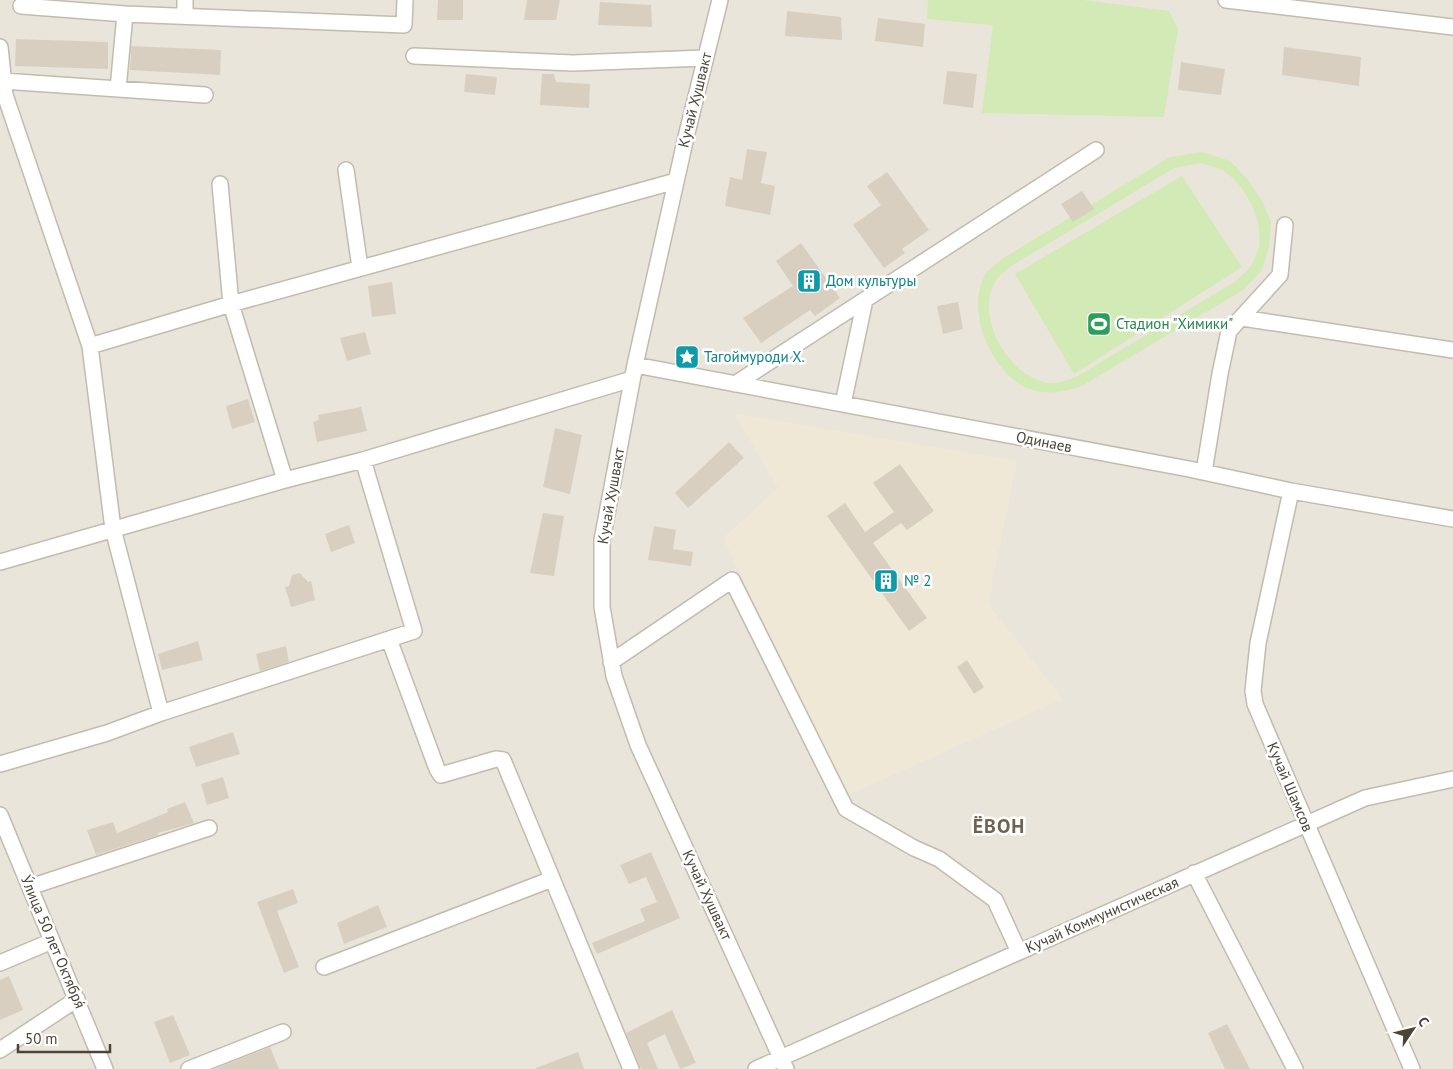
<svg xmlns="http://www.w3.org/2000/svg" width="1453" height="1069" font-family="'PT Sans',sans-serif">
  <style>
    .residential { fill: #eae5da }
    .education { fill: #efe8d6 }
    .green { fill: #d2eab5; fill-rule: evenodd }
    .building { fill: #d8cfc1 }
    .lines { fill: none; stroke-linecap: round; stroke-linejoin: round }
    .minor-casing { stroke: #c2bbae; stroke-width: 18 }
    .minor { stroke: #fff; stroke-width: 15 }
    .labels { text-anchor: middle; stroke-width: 5; stroke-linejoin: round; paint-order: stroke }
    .street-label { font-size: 15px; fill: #4b4439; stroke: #fff }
    .culture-label { font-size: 15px; fill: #0d838f; stroke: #fff; text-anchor: start }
    .leisure-label { font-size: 15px; fill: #27864d; stroke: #fff; text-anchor: start }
    .district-label { font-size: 20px; font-weight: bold; letter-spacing: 1px; fill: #6e6250; stroke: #fff }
  </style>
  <rect width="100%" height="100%" fill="#f6f3ec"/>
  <!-- residential -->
  <path class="residential" d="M0,0H1453V1069H0Z"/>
  <!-- education -->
  <path class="education" d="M734,413L1017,461L988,604L1063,699L848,795L723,538L778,488Z"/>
  <!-- green -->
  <path class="green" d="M928,0H1083L1169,11L1178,29L1164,117L982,113L993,25L927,19Z
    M1203,152L1230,161L1249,181L1263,203L1271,222L1269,247L1262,270L1243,290L1080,387C1063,392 1045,396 1027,388C991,372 963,308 987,272C991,267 999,262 1005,257L1170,157ZM1202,163C1209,166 1218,167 1224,171C1251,190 1271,234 1252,264C1248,270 1241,276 1236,281L1076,377C1069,379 1061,383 1054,383C1011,383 971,315 997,279C1000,274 1007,270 1011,266L1174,168Z
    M1182,176L1242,267L1074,374L1015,274Z"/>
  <!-- building -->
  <path class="building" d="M438,0H463V20H437Z
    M527,0H560L556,20H524Z
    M600,2L651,5L652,27L598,25Z
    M787,11L841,17L842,40L785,36Z
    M878,18L925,24L923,47L875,41Z
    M16,39L108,42V69L15,66Z
    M131,46L221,50L220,75L130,70Z
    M1284,47L1361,57L1359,86L1282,75Z
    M1181,62L1225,69L1221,95L1178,90Z
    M947,71L977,74L973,108L943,104Z
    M466,74L497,77L495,95L464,92Z
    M542,74H554L556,82L590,84L589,108L540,105Z
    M747,149L767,152L761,183L775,186L770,215L725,206L730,177L742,180Z
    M887,172L929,230L902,249L905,253L884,268L853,225L881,205L867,186Z
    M1082,191L1094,209L1073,222L1061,204Z
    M801,243L840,298L815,316L810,310L761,343L743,318L793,286L776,261Z
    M392,282L396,314L372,317L368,286Z
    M958,302L963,329L943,334L937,306Z
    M365,332L371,354L347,361L340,338Z
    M248,399L255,422L232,429L226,406Z
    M361,407L367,431L317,442L313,422L319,420L318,415Z
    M555,428L582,435L570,494L543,487Z
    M729,442L744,458L688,508L675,493Z
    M900,464L934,511L907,530L901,523L873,543L927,618L909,631L827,516L845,503L865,532L894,512L873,483Z
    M543,513L564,516L554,576L530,573Z
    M349,525L355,543L331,552L325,534Z
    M654,526L676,530L673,549L693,552L691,566L648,560Z
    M300,573L308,582L311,581L315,600L291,607L285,587L289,586L292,575Z
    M198,641L203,660L162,670L158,654Z
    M286,646L289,662L260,671L256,654Z
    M967,660L984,687L974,694L957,667Z
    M233,732L240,754L196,767L189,747Z
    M223,777L229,798L207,805L201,784Z
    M185,802L194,823L158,833V835L96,855L87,830L113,822L117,833L168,812L167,809Z
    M651,852L680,918L597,954L592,943L645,921L640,909L657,902L646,877L629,884L620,865Z
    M293,889L298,903L277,911L299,967L284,973L257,902Z
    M378,905L387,927L344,944L337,923Z
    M9,976L23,1010L0,1020V980Z
    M672,1010L696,1063L680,1069L665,1034L647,1043L658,1069H641L626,1033Z
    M173,1015L190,1055L170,1063L154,1022Z
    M1227,1024L1250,1069H1225L1208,1033Z
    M270,1047L279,1069H215Z
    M578,1052L584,1069H536V1068Z"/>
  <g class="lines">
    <defs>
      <path id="minor" d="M185,0V16
        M720,0L686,137L635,365L602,540V607L614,676L638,745L786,1069
        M1226,0L1453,27
        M21,6L125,14L404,25L405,0
        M0,47L5,95L90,346L113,529L161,713
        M414,56L573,63L705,58
        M3,81L205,95
        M118,89L125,14
        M346,170L360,268
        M220,184L231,304L285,480
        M1242,318L1453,350
        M90,346L231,304L676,181
        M635,365L1189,469L1291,491L1453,519
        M735,384L1096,150
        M843,404L865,300
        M1204,472L1220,374L1229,331L1280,275L1285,225
        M1291,491L1258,643L1253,691L1255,704L1412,1069
        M0,562L285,480L363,460L632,379
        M389,639L437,769L441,775L496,759L503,760L631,1069
        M611,662L732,580L846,809L914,848L939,859L995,900L1019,952
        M0,764L107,733L161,713L414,631L363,460
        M0,815L105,1069
        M1194,873L1295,1069
        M30,887L209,828
        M0,963L52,941
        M324,967L552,879
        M0,1050L77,999
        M189,1069L283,1032
        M756,1069L1365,798L1453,779"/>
    </defs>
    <!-- minor casing -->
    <use href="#minor" class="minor-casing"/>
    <!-- minor -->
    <use href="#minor" class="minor"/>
  </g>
  <!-- icons -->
  <defs>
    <symbol id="building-square" viewBox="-11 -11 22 22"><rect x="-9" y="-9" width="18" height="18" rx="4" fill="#0f9aa8" stroke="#fff"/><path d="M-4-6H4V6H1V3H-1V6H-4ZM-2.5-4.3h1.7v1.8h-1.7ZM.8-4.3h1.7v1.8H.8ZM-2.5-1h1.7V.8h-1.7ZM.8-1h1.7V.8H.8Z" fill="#fff"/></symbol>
    <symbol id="stadium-square" viewBox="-11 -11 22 22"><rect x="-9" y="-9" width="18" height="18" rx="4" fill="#2e9e5b" stroke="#fff"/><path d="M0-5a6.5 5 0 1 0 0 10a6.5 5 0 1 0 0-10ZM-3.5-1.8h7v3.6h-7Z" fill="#fff"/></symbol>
    <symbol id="sight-square" viewBox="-11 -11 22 22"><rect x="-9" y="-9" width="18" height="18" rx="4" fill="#0f9aa8" stroke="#fff"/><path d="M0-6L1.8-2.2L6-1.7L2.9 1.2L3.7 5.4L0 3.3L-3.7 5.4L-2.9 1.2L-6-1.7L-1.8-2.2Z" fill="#fff"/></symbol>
  </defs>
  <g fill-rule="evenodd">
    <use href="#building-square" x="795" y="267" width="28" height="28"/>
    <use href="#stadium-square" x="1085" y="310" width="28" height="28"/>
    <use href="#sight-square" x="673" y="343" width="28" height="28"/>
    <use href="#building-square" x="872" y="567" width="28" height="28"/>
  </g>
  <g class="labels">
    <!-- street labels -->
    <g class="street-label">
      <text transform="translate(695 100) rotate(-76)" y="5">Кучай Хушвакт</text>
      <text transform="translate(1044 442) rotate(11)" y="5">Одинаев</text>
      <text transform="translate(611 496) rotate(-80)" y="5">Кучай Хушвакт</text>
      <text transform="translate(1290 787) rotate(67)" y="5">Кучай Шамсов</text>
      <text transform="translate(707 895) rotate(65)" y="5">Кучай Хушвакт</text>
      <text transform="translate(1102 915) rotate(-24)" y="5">Кучай Коммунистическая</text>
      <text transform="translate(53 942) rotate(67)" y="5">У́лица 50 лет Октября́</text>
    </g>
    <!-- culture labels -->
    <g class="culture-label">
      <text x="826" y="286">Дом культуры</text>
      <text x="704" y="362">Тагоймуроди Х.</text>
      <text x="904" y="586">№ 2</text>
    </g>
    <!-- leisure labels -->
    <g class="leisure-label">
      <text x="1116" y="329">Стадион "Химики"</text>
    </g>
    <!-- district labels -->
    <g class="district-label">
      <text x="999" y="833">ЁВОН</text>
    </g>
  </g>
  <!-- north arrow -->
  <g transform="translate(1413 1029) rotate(55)" stroke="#ffffff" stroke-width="4" paint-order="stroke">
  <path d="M0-4L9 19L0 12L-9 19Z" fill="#4b4439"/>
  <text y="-8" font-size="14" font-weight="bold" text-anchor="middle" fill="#4b4439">С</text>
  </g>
  <!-- scale -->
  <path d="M18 1044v8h92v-8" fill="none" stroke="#4b4439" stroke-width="2.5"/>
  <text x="25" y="1044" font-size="15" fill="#4b4439" stroke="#ffffff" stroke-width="4" paint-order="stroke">50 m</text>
</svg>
